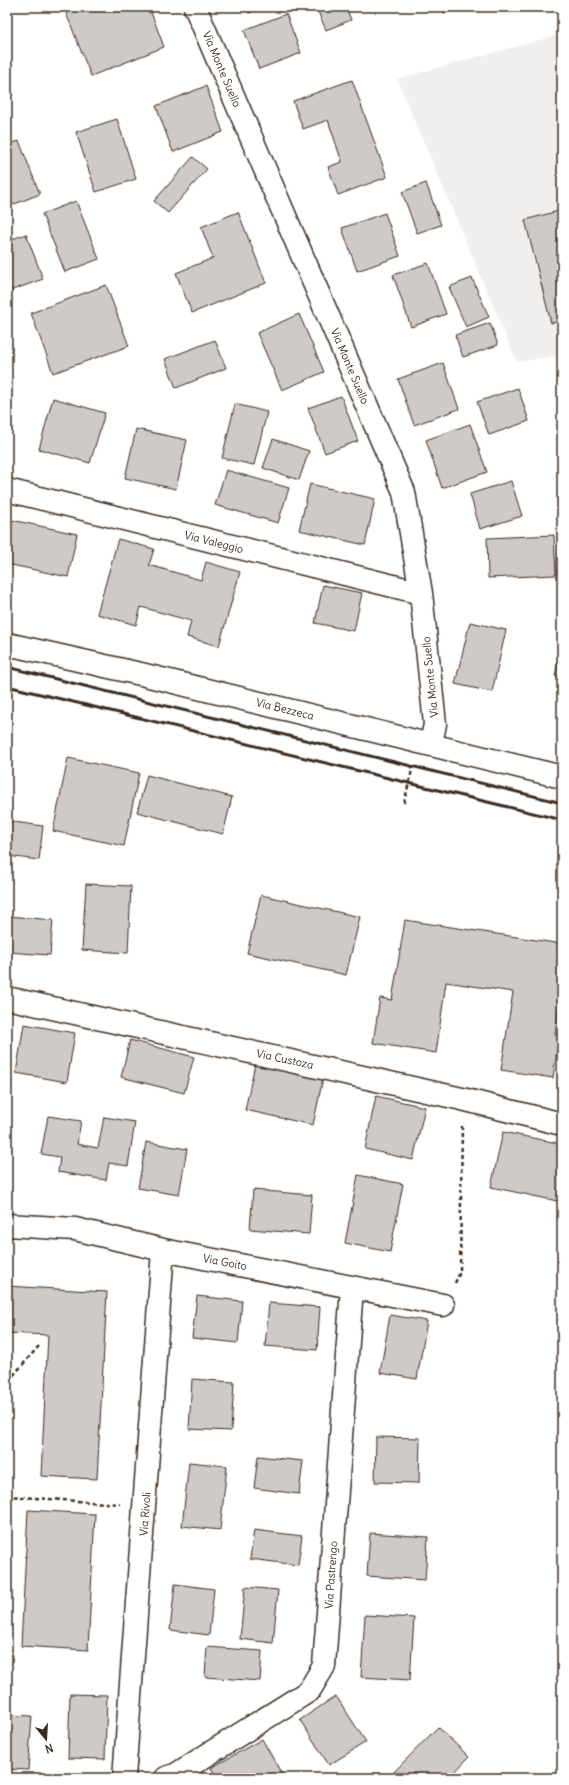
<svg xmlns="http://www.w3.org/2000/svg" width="569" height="1785" font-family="Delius,sans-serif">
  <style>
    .built { fill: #f1efee }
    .building { fill: #cfcac7; stroke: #3b2a1e }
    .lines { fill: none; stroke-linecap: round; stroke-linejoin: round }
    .minor-casing { stroke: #3b2a1e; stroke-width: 25 }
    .path { stroke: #3b2a1e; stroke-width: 2.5; stroke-dasharray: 4 3; stroke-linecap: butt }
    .minor { stroke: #fff; stroke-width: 22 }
    .rail { stroke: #3b2a1e; stroke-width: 3 }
    .labels { text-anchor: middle; stroke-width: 4; stroke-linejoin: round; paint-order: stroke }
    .street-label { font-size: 11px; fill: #3b2a1e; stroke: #fff }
  </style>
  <rect width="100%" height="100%" fill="#fff"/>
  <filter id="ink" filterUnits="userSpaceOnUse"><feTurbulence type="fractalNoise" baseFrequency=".025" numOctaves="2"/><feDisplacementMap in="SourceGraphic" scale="8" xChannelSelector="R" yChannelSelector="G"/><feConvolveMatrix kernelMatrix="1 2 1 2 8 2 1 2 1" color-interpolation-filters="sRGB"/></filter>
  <g filter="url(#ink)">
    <!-- built -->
    <path class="built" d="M562,34V355L517,362L397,79Z"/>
    <!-- building -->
    <path class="building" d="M80,7H149L164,47L91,76L66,13Z
      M246,7H262L249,13Z
      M316,7H346L351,20L326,30Z
      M442,7H467L444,13Z
      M286,14L301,53L259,69L244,30Z
      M352,80L387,177L338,195L328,167L342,162L328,120L303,129L293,101Z
      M206,86L223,132L173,152L156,106Z
      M117,119L136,179L96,192L76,132Z
      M19,141L40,194L7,207V145Z
      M193,157L207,169L168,213L154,201Z
      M426,183L441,225L417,233L402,192Z
      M76,201L99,259L65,272L42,214Z
      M562,210V321L551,323L525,220Z
      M238,212L266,283L192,313L176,273L213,258L201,227Z
      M385,213L400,256L357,271L342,228Z
      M26,234L43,279L7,292V241Z
      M428,263L446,314L411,327L393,275Z
      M472,278L489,317L466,327L449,287Z
      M106,285L129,346L53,373L31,313Z
      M299,314L324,372L282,390L257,333Z
      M490,323L498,345L463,357L455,335Z
      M215,340L226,368L176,388L165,359Z
      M443,363L459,409L414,425L398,379Z
      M518,388L529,421L489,435L477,402Z
      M341,396L358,441L325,453L308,408Z
      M53,398L105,413L90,463L39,449Z
      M235,404L267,412L254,465L222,458Z
      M470,424L487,472L442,488L426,440Z
      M136,429L187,440L176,489L125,478Z
      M273,439L309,451L299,480L263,468Z
      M226,470L289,488L278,523L215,505Z
      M511,481L522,516L480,529L470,494Z
      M310,484L375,499L365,545L299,530Z
      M7,519L77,534L68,577L7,564Z
      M554,535L556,575L488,578L487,538Z
      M118,539L154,549L149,565L201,580L206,562L240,572L219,646L187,637L191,621L141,607L136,625L97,614Z
      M323,585L362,593L354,631L315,623Z
      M470,622L506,630L492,692L455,684Z
      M562,644V678L555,676Z
      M68,758L139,773L124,846L53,831Z
      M147,775L232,797L223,834L137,812Z
      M7,821L43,826L39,860L7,856Z
      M86,884L131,886L128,953L82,950Z
      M261,895L360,917L346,975L247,953Z
      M8,916L53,920L50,955L7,952Z
      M405,920L562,944V999L560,998L555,1035H559L553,1078L501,1070L513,992L446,982L436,1053L373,1043L380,998L392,1000Z
      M24,1024L75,1033L67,1082L16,1073Z
      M130,1040L194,1057L184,1093L121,1077Z
      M255,1064L323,1078L313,1125L245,1110Z
      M376,1096L425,1107L413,1160L365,1149Z
      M48,1116L81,1121L77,1144L98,1148L104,1117L135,1122L128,1166L109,1163L106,1180L58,1172L60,1157L41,1154Z
      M503,1132L562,1144V1202L491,1187Z
      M146,1142L187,1149L179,1195L138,1188Z
      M358,1175L403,1184L390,1252L345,1243Z
      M253,1190L312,1195L309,1234L250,1229Z
      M7,1286L107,1292L97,1479L41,1476L48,1335L7,1333Z
      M197,1296L242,1301L238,1343L192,1338Z
      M269,1303L320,1307L317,1350L265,1346Z
      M390,1315L427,1321L417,1379L380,1373Z
      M192,1379L234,1382L231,1431L189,1429Z
      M376,1437L420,1438L419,1483L375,1482Z
      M258,1456L303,1461L299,1494L254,1488Z
      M189,1462L227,1466L220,1530L182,1526Z
      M28,1510L95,1514L88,1650L21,1646Z
      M254,1530L302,1536L298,1565L250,1559Z
      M370,1533L428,1537L425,1580L367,1576Z
      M175,1584L214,1589L209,1635L170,1630Z
      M245,1587L278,1590L273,1643L240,1639Z
      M365,1615L414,1618L410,1680L361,1677Z
      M207,1647L262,1651L260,1681L205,1677Z
      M70,1694L107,1695L105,1759L68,1758Z
      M336,1696L366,1742L329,1765L300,1720Z
      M7,1715L32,1716L28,1770L7,1769Z
      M438,1727L469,1757L449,1778H388Z
      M262,1739L284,1778H217L211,1768Z"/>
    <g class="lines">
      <defs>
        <path id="minor" d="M195,7L404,492L421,593L435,724L431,744
          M7,490L421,593
          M7,644L145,675L562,777
          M7,998L462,1099L562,1124
          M7,1225L75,1229L163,1250L443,1305
          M124,1778L163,1250
          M166,1778L175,1775L309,1691L324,1666L352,1288"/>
      </defs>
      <!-- minor casing -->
      <use href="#minor" class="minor-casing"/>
      <!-- path -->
      <path class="path" d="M404,803L413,766
        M455,1283L460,1272L462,1125
        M7,1423L10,1379L39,1346
        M7,1496L120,1504"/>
      <!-- minor -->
      <use href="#minor" class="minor"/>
      <!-- rail -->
      <path class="rail" d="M7,667L562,803
        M7,686L562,820"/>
    </g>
  </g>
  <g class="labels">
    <!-- street labels -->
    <g class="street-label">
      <text transform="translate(222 69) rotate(67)" y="4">Via Monte Suello</text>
      <text transform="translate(350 366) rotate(67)" y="4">Via Monte Suello</text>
      <text transform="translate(214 542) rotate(14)" y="4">Via Valeggio</text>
      <text transform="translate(430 677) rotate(-96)" y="4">Via Monte Suello</text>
      <text transform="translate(285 709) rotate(14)" y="4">Via Bezzeca</text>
      <text transform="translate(285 1059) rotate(12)" y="4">Via Custoza</text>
      <text transform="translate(225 1262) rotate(11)" y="4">Via Goito</text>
      <text transform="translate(145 1514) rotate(-86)" y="4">Via Rivoli</text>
      <text transform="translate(331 1575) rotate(-86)" y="4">Via Pastrengo</text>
    </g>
  </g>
  <!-- margin -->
  <rect width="569" height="1785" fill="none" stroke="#fff" stroke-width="24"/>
  <rect x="12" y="12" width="545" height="1761" fill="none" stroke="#3b2a1e" stroke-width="1.5" filter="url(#ink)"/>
  <!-- north arrow -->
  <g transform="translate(46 1739) rotate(162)" stroke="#ffffff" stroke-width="3" paint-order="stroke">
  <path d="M0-3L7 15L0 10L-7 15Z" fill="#3b2a1e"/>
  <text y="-6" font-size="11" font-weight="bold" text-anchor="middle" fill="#3b2a1e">N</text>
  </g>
</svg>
